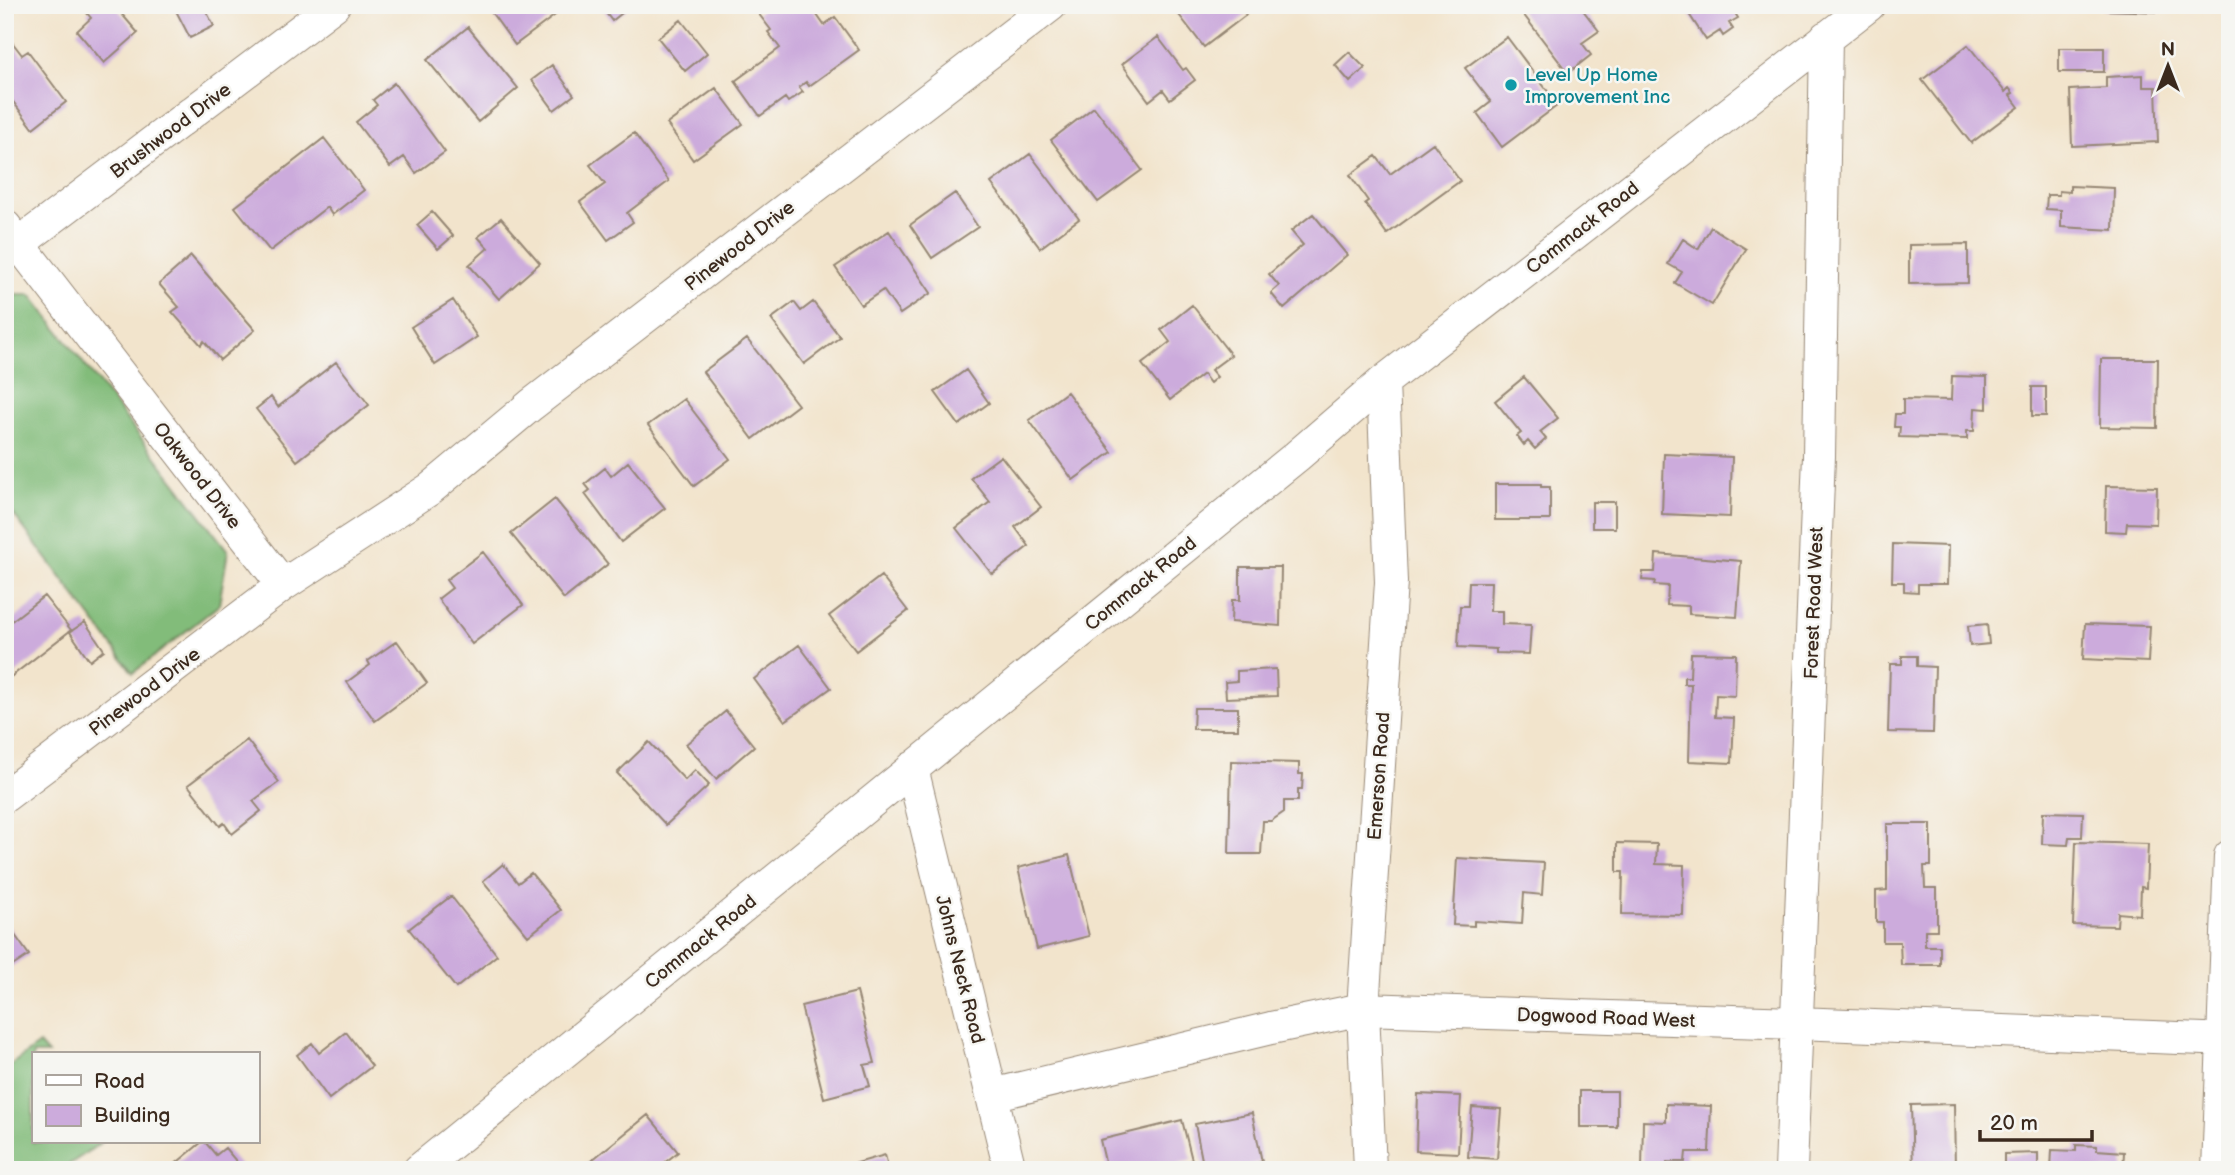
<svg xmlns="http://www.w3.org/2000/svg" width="2235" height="1175" font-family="'Balsamiq Sans',sans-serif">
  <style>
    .forest { fill: #82bc7a; stroke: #5e734c; stroke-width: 2 }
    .building { fill: #ccabdc }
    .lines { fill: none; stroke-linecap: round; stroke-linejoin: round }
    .street-casing { stroke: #968775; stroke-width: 34 }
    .street { stroke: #fff; stroke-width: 32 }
    .culture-dot { fill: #0f9aa8; stroke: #f6f6f2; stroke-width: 2.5 }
    .labels { text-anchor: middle; stroke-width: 5; stroke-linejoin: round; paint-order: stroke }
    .culture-label { font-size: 19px; fill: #0d838f; stroke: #f6f6f2; text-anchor: start }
    .street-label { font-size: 19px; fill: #3b2a1e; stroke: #f6f6f2 }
  </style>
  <rect width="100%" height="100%" fill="#f6f6f2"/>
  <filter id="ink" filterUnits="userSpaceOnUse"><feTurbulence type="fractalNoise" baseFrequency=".0143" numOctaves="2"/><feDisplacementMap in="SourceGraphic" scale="14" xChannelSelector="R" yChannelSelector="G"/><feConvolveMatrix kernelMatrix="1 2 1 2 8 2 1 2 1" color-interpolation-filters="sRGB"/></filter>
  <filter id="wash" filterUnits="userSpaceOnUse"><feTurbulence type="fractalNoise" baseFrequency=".00686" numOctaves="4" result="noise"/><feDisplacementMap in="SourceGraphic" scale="28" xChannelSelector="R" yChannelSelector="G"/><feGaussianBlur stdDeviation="1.57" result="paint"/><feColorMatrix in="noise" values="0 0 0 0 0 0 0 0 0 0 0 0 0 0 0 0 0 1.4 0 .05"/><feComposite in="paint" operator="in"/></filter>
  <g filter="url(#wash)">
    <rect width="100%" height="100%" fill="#f2e4cc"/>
    <!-- forest -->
    <path class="forest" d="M5,295H31L228,551L219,605L133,673L5,503Z
      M39,1044L48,1054H33V1142H102L61,1170H5V1069Z"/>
    <g id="blocks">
      <!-- building -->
      <path class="building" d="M96,5H114L138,33L104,63L77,31L91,18L87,13Z
        M173,5H203L214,26L190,38Z
        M486,5H560L555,10L558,13L515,45Z
        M600,5H632L612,21Z
        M769,5H810L824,25L835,17L859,50L809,86L806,82L799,87L803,92L788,102L785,98L760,116L735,81L780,48L768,32L771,30L758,13Z
        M1183,5H1238L1246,15L1204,47L1176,11Z
        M1527,5H1579L1599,31L1582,43L1591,55L1568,73L1520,10Z
        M1689,5H1730L1738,18L1729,23L1733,29L1723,36L1720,31L1706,40L1685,8Z
        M2105,5H2165L2164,12L2104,10Z
        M681,20L707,53L685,71L658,38Z
        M468,27L518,88L478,122L427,60Z
        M1158,37L1183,70L1186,68L1195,80L1170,99L1163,90L1149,101L1122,64Z
        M1507,37L1558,105L1502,147L1477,113L1491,102L1465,68Z
        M9,38L22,55L28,51L66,102L33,128L5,91V42Z
        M1968,45L2005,92L2009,88L2013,93L2010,95L2019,107L1971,143L1922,80Z
        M2059,48H2104V72H2059Z
        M1349,52L1365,68L1350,82L1335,65Z
        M552,65L574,95L554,110L532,80Z
        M2143,75V87H2156L2158,142L2072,146L2070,90L2106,88V77Z
        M394,83L445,152L416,173L404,157L390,167L356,122L377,105L373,100Z
        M716,88L743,124L693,160L667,124Z
        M1094,107L1142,170L1098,202L1051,140Z
        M634,133L669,181L627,213L633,222L608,240L580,202L605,184L590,165Z
        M324,138L364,190L332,215L327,207L270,251L235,207Z
        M1433,143L1460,181L1387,234L1365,203L1368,201L1350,175L1376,156L1390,174Z
        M1030,154L1079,219L1040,248L991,183Z
        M2070,186L2114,188L2113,230L2061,227V210L2046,209L2047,195H2059V191L2070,192Z
        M955,193L978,227L932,258L910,225Z
        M432,212L453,236L438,249L417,225Z
        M1313,214L1347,255L1284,309L1271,293L1279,286L1269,274L1303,245L1291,231Z
        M501,218L540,263L499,299L469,265L488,248L478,237Z
        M1711,227L1746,249L1712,305L1675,283L1682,272L1668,264L1683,239L1698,249Z
        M889,231L931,293L900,314L883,290L861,305L835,267Z
        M1968,244V283L1909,284V245Z
        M191,256L255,330L220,360L204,341L201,345L172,312L179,307L159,284Z
        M453,300L477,337L435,365L411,327Z
        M794,302L801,311L813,302L840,337L804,364L771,319Z
        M1192,305L1231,355L1211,370L1217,377L1210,383L1203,374L1170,400L1142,364L1170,342L1161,330Z
        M747,339L798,405L753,439L703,372Z
        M2101,359H2158L2157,428L2100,427Z
        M336,362L369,405L297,461L256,409L271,397L278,407Z
        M966,370L989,403L959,425L935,392Z
        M1952,376L1987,377V409L1975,408L1974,431H1967V439L1899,437L1900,427H1894L1895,414H1903V399L1951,400Z
        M1524,377L1558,418L1540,432L1546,439L1535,449L1528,441L1524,445L1517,436L1521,433L1495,401Z
        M2032,387H2046V416H2032Z
        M1067,392L1112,452L1073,480L1029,420Z
        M684,399L730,459L694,486L648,425Z
        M1664,454L1732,457L1730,517L1662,514Z
        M1001,456L1041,507L1015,527L1029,546L992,574L956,528L990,502L971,478Z
        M628,462L665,508L621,542L585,494L590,490L585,484L605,468L611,476Z
        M1495,484H1541V487H1550V520H1495Z
        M2106,486L2157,487L2156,524L2127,523L2126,532L2105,531Z
        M555,499L608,564L564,599L511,534Z
        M1592,502H1615V528H1592Z
        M1893,544L1948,546L1947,584H1918V592L1904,591V582H1892Z
        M483,552L523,605L472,644L438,599L452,588L446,580Z
        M1656,554L1741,561L1737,617L1689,614V606L1667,605L1668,586L1654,585L1655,581L1642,580L1643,572H1655Z
        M1240,567H1281L1280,626L1231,622L1232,600H1240Z
        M881,576L908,611L856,651L829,616Z
        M1469,582H1491L1490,611H1502V624L1531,625L1529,654L1496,653V649L1458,647L1460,606H1468Z
        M44,596L71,630L8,679L5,675V626Z
        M85,622L104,650L90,661L70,632Z
        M1987,624L1989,644L1970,646L1968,626Z
        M2085,624L2150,626L2148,662L2083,659Z
        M397,641L427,683L375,721L347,682L370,665L368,661Z
        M799,645L831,688L785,721L754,679Z
        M1691,653L1736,654L1735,696L1716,695L1715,717L1734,718L1732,763L1689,761L1691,684H1684V677H1690Z
        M1902,656H1917V666L1935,667L1933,733L1888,732L1890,664H1902Z
        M1276,669L1277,696L1226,698L1225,682L1237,681V671Z
        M1194,708H1238V729H1193Z
        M726,711L754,746L716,779L686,744Z
        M247,740L279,782L253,801L261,811L232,834L224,823L220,826L188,785Z
        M649,742L685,780L695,770L709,785L666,825L617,773Z
        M1231,761L1299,763V774H1303L1302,789H1298V801H1284V812L1271,821H1263L1261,854H1229Z
        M2043,812L2083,813L2082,837H2069L2068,845L2042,844Z
        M1887,824H1931V866H1924L1925,888H1937V930H1925V946H1940V965H1901L1900,942H1883V922H1876V891L1887,890Z
        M2076,842L2148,844L2146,888L2141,887L2140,915L2118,913L2117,926L2073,925Z
        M1617,843L1657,844L1656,864L1684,865L1683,915L1622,914L1623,872H1617Z
        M1069,855L1089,936L1037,949L1018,868Z
        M1457,858L1544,863L1542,895L1524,893L1522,924L1474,921V926L1453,925Z
        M503,864L518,883L531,873L561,910L528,936L483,881Z
        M451,896L497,955L456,988L409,929Z
        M5,921L29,955L5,971Z
        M857,992L875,1063L864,1065L870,1086L824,1098L801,1006Z
        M346,1032L372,1066L329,1099L297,1055L312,1043L319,1053Z
        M1580,1091H1617V1127H1580Z
        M1418,1094L1461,1096L1458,1153L1416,1151Z
        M1666,1104L1711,1106L1709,1152H1686L1685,1162H1667V1170H1642L1643,1121L1666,1122Z
        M1954,1104L1955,1170H1913L1911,1105Z
        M1472,1107L1501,1109L1497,1159L1468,1157Z
        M1252,1113L1262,1162L1223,1170H1204L1195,1124Z
        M648,1115L678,1152L663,1164L667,1170H584L582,1168Z
        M1182,1120L1192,1160L1160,1168V1170H1107L1100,1140Z
        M202,1142H205L216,1155L225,1148L242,1168L168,1170Z
        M2076,1145L2097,1146V1150L2124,1152L2123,1170H2051L2052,1150L2076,1151Z
        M2038,1153V1170H2004V1154Z
        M885,1155L889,1170H836V1169Z"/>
    </g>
  </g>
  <g filter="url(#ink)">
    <use href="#blocks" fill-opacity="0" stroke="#968775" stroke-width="2"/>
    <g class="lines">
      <defs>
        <path id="street" d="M5,226L283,585
          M5,254L334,5
          M912,768L1010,1170
          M5,796L283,585L430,489L531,405L1051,5
          M992,1095L1271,1028L1363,1009L1797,1023L2230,1040
          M419,1170L1297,456L1383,382L1869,5
          M1370,1170L1363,1009L1391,582L1383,382
          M1791,1170L1819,456L1826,37
          M2218,1170L2230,856"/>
      </defs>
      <!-- street casing -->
      <use href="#street" class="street-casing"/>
      <!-- street -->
      <use href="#street" class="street"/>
    </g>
  </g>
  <!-- markers -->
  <circle class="culture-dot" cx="1511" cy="85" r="7"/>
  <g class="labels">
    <!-- culture labels -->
    <g class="culture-label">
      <text x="1525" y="81">Level Up Home<tspan x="1525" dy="22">Improvement Inc</tspan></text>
    </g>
    <!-- street labels -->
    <g class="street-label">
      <text transform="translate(170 130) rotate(-37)" y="7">Brushwood Drive</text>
      <text transform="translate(1582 227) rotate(-38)" y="7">Commack Road</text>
      <text transform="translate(739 245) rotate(-38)" y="7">Pinewood Drive</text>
      <text transform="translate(198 475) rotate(52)" y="7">Oakwood Drive</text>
      <text transform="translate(1140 583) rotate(-39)" y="7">Commack Road</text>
      <text transform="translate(1813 603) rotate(-88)" y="7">Forest Road West</text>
      <text transform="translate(144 691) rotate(-37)" y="7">Pinewood Drive</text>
      <text transform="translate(1378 776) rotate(-86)" y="7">Emerson Road</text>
      <text transform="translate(700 941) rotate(-39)" y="7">Commack Road</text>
      <text transform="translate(961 969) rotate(76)" y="7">Johns Neck Road</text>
      <text transform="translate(1606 1017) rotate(2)" y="7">Dogwood Road West</text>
    </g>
  </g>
  <!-- margin -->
  <rect width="2235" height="1175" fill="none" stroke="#f6f6f2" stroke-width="28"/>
  <!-- legend -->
  <rect x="32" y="1052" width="228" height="91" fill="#f6f6f2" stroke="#aba49d" stroke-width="2"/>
  <rect x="46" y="1075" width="35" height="10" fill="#ffffff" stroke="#aba49d" stroke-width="2"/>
  <text x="94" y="1088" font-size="21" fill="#3b2a1e">Road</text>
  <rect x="46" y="1105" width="35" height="21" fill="#ccabdc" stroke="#aba49d" stroke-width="2"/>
  <text x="94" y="1122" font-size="21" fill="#3b2a1e">Building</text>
  <!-- north arrow -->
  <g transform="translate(2168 66)" stroke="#f6f6f2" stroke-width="5" paint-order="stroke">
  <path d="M0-5L12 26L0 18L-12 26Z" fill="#3b2a1e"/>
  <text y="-10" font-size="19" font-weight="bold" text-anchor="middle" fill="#3b2a1e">N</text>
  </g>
  <!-- scale -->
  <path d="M1980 1130v10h112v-10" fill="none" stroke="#3b2a1e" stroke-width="3.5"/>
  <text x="1990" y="1130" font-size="21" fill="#3b2a1e" stroke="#f6f6f2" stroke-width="5" paint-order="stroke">20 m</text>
</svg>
